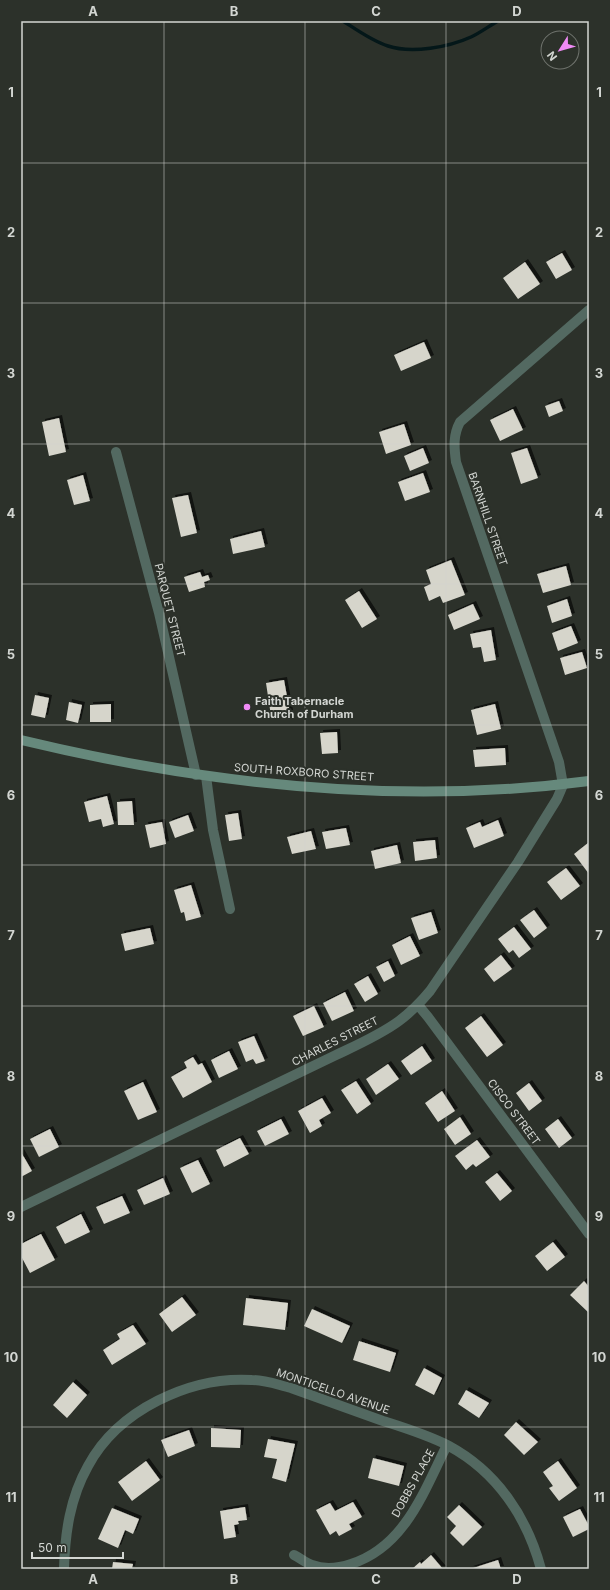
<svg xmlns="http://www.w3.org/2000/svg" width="610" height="1590" font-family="Inter,sans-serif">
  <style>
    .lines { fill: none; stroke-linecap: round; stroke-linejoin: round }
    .stream { stroke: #041719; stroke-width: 3.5 }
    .building { fill: #d6d5cb; filter: url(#shadow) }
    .street { stroke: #536961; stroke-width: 10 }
    .secondary { stroke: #66897c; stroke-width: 10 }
    .grid { fill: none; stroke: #d3d6d2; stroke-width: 1; stroke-opacity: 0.55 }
    .poi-dot { fill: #f08bf6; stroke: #2c312a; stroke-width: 1.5 }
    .labels { text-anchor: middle; stroke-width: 4; stroke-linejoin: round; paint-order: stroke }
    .street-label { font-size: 11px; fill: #d3d6d2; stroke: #2c312a }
    .poi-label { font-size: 11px; font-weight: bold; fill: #d3d6d2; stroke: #2c312a; text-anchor: start }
    .neatline { fill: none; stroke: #d3d6d2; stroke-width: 1.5 }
    .grid-label { font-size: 13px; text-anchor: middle; font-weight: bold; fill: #d3d6d2 }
  </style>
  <defs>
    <filter id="shadow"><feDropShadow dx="3" dy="-3" stdDeviation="0" flood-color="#0009"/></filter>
  </defs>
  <rect width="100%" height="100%" fill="#2c312a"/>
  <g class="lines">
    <!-- stream -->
    <path class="stream" d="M343,21C357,30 372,41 388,46C412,54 449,47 471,37C480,33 489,26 498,21"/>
  </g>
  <!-- building -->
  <path class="building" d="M562,253L572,270L556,279L546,262Z
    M525,262L540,284L518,299L503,278Z
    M424,342L431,358L401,371L394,355Z
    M559,401L563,411L549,417L545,406Z
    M513,409L523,430L500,441L490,420Z
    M59,418L66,452L49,456L42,422Z
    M404,424L411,445L386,454L379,432Z
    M423,448L429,463L410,471L404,456Z
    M527,448L538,478L521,484L511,453Z
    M423,473L430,492L405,501L398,482Z
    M83,475L90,501L74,505L67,480Z
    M188,495L197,533L181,537L172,498Z
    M261,531L265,547L233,554L230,539Z
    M451,560L465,595L443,603L440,596L429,601L424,587L431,584L426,570Z
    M566,566L571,585L543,593L537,574Z
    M200,572L202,577L208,575L210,580L204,582L205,587L189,592L184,577Z
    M359,591L377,619L362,628L345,600Z
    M567,599L572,616L552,623L547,606Z
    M473,604L480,619L454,630L448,615Z
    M571,626L578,643L558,651L552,633Z
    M491,630L496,660L484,662L481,647L473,648L470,634Z
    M582,652L587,668L565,675L560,658Z
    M284,680L290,713L271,716L266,683Z
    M35,695L49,698L45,718L31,715Z
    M69,702L82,705L78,723L66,720Z
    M111,704V722H90V705Z
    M495,704L501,729L477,735L471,710Z
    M337,732L338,753L322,754L320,733Z
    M505,748L506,765L475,767L473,750Z
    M107,796L114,824L103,827L101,819L89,822L84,802Z
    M132,801L134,825H118L117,802Z
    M238,813L242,839L229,841L225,815Z
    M188,815L194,831L175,838L169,822Z
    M498,820L504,836L474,848L466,828L480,822L482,827Z
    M162,822L166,844L150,848L145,825Z
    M346,828L350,845L326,849L322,832Z
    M311,831L316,849L292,854L287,837Z
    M435,840L437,858L415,861L413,842Z
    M588,843L589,845V874L574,854Z
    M397,845L401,863L375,869L371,851Z
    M566,868L580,886L561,900L547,882Z
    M191,885L201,917L186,921L184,912L181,913L174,890Z
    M534,910L547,928L534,938L520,920Z
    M431,912L438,933L419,940L411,918Z
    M514,927L531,949L519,958L513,950L509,953L498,939Z
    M150,928L154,944L125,951L121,934Z
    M410,936L420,956L401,965L392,945Z
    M501,955L512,969L494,982L484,969Z
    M388,961L395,976L384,982L376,967Z
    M368,976L378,994L365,1002L354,984Z
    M345,992L354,1011L332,1021L323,1003Z
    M314,1006L324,1027L303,1036L293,1016Z
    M481,1016L503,1045L487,1057L465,1028Z
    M254,1036L265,1061L256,1064L253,1059L246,1062L238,1042Z
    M422,1046L432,1061L411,1075L401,1061Z
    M229,1051L238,1069L219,1078L211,1060Z
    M193,1057L198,1065L202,1063L212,1082L183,1098L171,1077L187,1068L184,1062Z
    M388,1064L399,1079L376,1095L366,1079Z
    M356,1081L371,1104L357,1114L341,1090Z
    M143,1082L157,1112L138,1120L124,1091Z
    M529,1083L542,1101L529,1111L516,1093Z
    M442,1091L455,1111L438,1122L425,1103Z
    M322,1098L331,1113L319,1120L322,1126L310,1133L298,1111Z
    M460,1117L471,1134L455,1145L444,1129Z
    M281,1119L289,1134L265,1146L257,1131Z
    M558,1119L572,1138L559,1148L545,1129Z
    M50,1129L59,1147L39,1157L30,1139Z
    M240,1138L249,1154L224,1167L216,1150Z
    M477,1140L490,1157L476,1167L473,1164L466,1170L455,1156Z
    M21,1152L32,1171L21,1177Z
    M198,1160L210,1184L192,1193L180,1168Z
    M497,1173L512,1191L500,1201L485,1182Z
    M163,1178L170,1194L144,1205L137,1190Z
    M122,1196L130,1213L104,1224L96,1207Z
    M81,1214L90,1232L65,1244L56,1227Z
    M41,1234L55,1260L30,1273L21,1256V1244Z
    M553,1242L565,1257L547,1271L535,1256Z
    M584,1281L589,1287V1313L570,1295Z
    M182,1297L196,1315L172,1332L159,1314Z
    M246,1298L288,1303L285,1330L243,1325Z
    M312,1309L350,1326L342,1343L304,1326Z
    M133,1325L146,1344L112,1365L103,1350L120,1339L117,1334Z
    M359,1341L396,1353L390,1372L353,1360Z
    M424,1368L442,1378L434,1395L415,1385Z
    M73,1382L87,1395L67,1418L53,1405Z
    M466,1390L489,1403L479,1418L458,1404Z
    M516,1422L538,1442L524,1455L504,1435Z
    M211,1428L241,1430L240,1448L211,1447Z
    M189,1430L195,1446L168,1457L161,1440Z
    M268,1439L295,1444L286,1482L272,1478L277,1459L264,1457Z
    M373,1458L404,1466L399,1486L368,1478Z
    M146,1461L160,1480L132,1501L118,1482Z
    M558,1461L577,1488L559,1501L549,1488L553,1486L543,1472Z
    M353,1502L362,1517L349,1524L352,1529L339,1536L336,1531L330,1535L316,1510L330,1503L335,1511Z
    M459,1505L482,1527L463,1546L450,1533L456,1526L447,1517Z
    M245,1507L247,1520L238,1521L239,1524L234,1525L236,1537L224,1539L220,1511Z
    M112,1508L139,1519L133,1534L125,1530L118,1548L98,1539Z
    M580,1509L589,1526V1529L573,1537L563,1517Z
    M431,1555L443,1569H412L420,1562L421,1564Z
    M498,1560L501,1569H470Z
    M113,1562L133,1564L132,1569H112Z"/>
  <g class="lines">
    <!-- street -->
    <path class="street" d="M116,452L159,613L196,775
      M206,776L213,830L230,909
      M418,1005L428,1017L589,1234
      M21,1207L336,1055C357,1045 380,1035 399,1021C411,1012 421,1002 430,991L518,862L557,799L563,785L559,762L456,462C454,447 453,435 460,422L589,310
      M294,1555C300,1558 306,1563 312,1565C325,1570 339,1568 351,1564C405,1547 424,1491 447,1445
      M64,1569C65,1533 70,1498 88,1466C118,1410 190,1376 252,1380C266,1380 278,1385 291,1388C322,1399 353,1410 383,1421C405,1428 428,1435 449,1446C497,1472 527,1517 541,1569"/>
    <!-- secondary -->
    <path class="secondary" d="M21,740C204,784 401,806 589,781"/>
  </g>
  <!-- grid -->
  <path class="grid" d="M164,21V1569M305,21V1569M446,21V1569M21,163H589M21,303H589M21,444H589M21,584H589M21,725H589M21,865H589M21,1006H589M21,1146H589M21,1287H589M21,1427H589"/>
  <!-- markers -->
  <circle class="poi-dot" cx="247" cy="707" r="4"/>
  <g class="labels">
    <!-- street labels -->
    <g class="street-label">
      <text transform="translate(488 519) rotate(71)" y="4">BARNHILL STREET</text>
      <text transform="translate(170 610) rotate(76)" y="4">PARQUET STREET</text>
      <text transform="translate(304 772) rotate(4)" y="4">SOUTH ROXBORO STREET</text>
      <text transform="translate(335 1041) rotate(-27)" y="4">CHARLES STREET</text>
      <text transform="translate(514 1112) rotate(53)" y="4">CISCO STREET</text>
      <text transform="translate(333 1391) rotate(19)" y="4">MONTICELLO AVENUE</text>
      <text transform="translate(413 1483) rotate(-61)" y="4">DOBBS PLACE</text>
    </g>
    <!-- poi labels -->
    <g class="poi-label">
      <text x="255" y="705">Faith Tabernacle<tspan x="255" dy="13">Church of Durham</tspan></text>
    </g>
  </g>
  <!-- border -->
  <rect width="610" height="1590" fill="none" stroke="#2c312a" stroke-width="44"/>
  <!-- north arrow -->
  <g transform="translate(560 50) rotate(233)"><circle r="19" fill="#2c312a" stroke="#6f736d"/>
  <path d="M0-3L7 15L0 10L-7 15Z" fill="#f08bf6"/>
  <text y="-6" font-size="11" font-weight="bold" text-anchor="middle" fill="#d3d6d2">N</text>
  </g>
  <!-- scale -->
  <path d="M32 1552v6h91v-6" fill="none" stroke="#d3d6d2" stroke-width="2"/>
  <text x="38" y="1552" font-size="12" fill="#d3d6d2" stroke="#2c312a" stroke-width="3" paint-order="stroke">50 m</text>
  <rect x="22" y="22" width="566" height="1546" class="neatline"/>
  <g class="grid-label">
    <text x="93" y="16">A</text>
    <text x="234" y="16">B</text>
    <text x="376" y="16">C</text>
    <text x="517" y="16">D</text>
    <text x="11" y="97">1</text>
    <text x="599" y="97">1</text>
    <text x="11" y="237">2</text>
    <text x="599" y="237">2</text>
    <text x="11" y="378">3</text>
    <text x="599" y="378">3</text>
    <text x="11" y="518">4</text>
    <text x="599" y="518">4</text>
    <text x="11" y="659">5</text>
    <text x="599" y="659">5</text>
    <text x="11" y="800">6</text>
    <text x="599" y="800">6</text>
    <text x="11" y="940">7</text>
    <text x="599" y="940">7</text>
    <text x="11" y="1081">8</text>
    <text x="599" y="1081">8</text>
    <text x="11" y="1221">9</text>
    <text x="599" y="1221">9</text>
    <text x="11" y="1362">10</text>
    <text x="599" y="1362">10</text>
    <text x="11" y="1502">11</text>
    <text x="599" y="1502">11</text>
    <text x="93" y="1584">A</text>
    <text x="234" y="1584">B</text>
    <text x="376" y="1584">C</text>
    <text x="517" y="1584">D</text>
  </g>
</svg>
